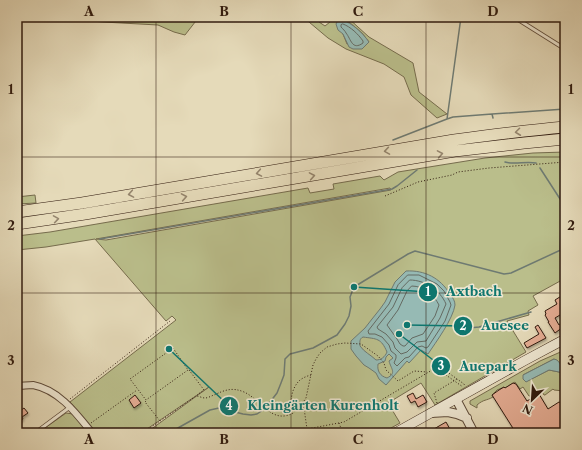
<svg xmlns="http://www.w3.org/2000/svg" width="582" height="450" font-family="'Libre Caslon Text',serif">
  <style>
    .green { fill: #babe8b; stroke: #766c4d; fill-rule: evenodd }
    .water { fill: #96bab4; stroke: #6e7a72; fill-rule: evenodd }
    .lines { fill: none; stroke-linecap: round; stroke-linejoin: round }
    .shore { stroke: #646a62; stroke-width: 1 }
    .stream { stroke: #6e7a72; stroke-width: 1.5 }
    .building { fill: #e4ac93; stroke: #311b0f; filter: url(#shadow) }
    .service-casing { stroke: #5e4b3a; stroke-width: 4.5 }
    .minor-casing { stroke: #5e4b3a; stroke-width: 8 }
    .tertiary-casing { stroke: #5e4b3a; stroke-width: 10 }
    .secondary-casing { stroke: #311b0f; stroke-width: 10 }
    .motorway-casing { stroke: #311b0f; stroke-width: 12 }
    .path { stroke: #311b0f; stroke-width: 1; stroke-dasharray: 1 2; stroke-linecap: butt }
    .service { stroke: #eee7d2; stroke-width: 3 }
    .minor { stroke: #eee7d2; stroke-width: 6 }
    .tertiary { stroke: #eee7d2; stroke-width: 8 }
    .secondary { stroke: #eee7d2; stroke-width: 9 }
    .motorway { stroke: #e5dab9; stroke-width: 11 }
    .oneway { stroke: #94846c }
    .grid { fill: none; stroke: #311b0f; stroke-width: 1; stroke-opacity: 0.55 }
    .leader { fill: none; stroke: #0f766e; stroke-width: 1.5 }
    .callout-dot { fill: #0f766e; stroke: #eee7d2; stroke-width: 1.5 }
    .mark-label { font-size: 12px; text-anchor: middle; font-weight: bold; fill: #fff }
    .callout-label { font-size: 13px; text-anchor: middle; font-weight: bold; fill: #0f766e; stroke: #eee7d2; stroke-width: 3; stroke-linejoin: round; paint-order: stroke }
    .neatline { fill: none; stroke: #311b0f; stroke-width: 1.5 }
    .grid-label { font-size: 13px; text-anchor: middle; font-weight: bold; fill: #311b0f }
  </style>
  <defs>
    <filter id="shadow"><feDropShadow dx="1" dy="2" stdDeviation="1" flood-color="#0004"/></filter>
  </defs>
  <rect width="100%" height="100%" fill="#e5dab9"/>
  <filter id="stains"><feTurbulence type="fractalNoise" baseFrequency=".005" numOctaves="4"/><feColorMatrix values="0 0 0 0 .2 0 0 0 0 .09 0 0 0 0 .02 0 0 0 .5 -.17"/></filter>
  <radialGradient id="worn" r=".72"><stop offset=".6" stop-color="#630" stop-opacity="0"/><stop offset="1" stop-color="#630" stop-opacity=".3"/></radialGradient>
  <!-- green -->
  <path class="green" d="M46,17H199L185,35L174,32L158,25L103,22Z
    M303,17H316L319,22L325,26L330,22V17H347L369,37L413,63L419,92L447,114L437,118L411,95L404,77L384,64L346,49L328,38ZM349,22L362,33L369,42L347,44L343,34Z
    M565,152V280H562L533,296L538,305L528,311L529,315L507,321L526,352L435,405L421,383L388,403L400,423L382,433H146L209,387L141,433H95L70,402L176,320L172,316L166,321L95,239L46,247L17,250V236L50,232L308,188L310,193L334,189L333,184L380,176L384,180L398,172L485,158L533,153ZM390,188L391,190L106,240L96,239Z
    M35,195L36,203L17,204V197Z
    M565,350V369L554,359L523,375L529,380L549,370L559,372L565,376V390L564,391L554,390L553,389L545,395H544L541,390L530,396H529L523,387L520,389L515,382L505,388L504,387L497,390L492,395L493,397C486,401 484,399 477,405V408L470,404V401L540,361Z
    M66,413L73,414L88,433H38Z"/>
  <!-- water -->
  <path class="water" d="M341,19C353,24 362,32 369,42L362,49H353L349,47L343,34L338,30L336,24L338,20Z
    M406,271C425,270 440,278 450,294C453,298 455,301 455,305C453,319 436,342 428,354L421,350L409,363L407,361L386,385L379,379L376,373L369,368L364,365L356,356L351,349V341L365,328L372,319L380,309L385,302L395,282ZM363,337C377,339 381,338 387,352C385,357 381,360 376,360C371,355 364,352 360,346C360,342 359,339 363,337ZM389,354L393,358L389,361C391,369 397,373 387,378C380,376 377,371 378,364L385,361L386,357Z
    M554,359L557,360L565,369V376L559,372L549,370L526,382L523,379V375Z"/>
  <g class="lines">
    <!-- shore -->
    <path class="shore" d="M343,24C351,27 358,34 363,41V43C352,51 351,39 346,33C346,32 342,28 341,27V25Z
      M408,275H419L437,284L444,291L450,302L451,305L445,321L428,347L426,348L422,346L418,347L409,357L405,358L397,366L394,363L396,358V355L391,351L389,345L382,337L375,334H369L368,331L389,304L398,285Z
      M410,280C425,280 440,290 446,304L440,318L426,341L417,342L407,352L401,354L395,348L393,342L386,334L378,329L377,327L393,307L402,288Z
      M412,286C424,286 434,295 439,305L435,316L423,334L412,338L405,346H403L400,344L397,339L387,325L398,310L407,291Z"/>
    <!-- stream -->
    <path class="stream" d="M492,114L565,109
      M447,119L461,17
      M393,140L447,119L453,117L492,114L493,118
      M505,162C515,165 525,161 536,163
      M540,168L562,202L560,250
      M100,239L392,189L397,186L417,170
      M469,328L479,327L531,312
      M267,406L277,393L281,383L284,375L285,359L290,354L313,348L337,335L345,324L349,316L351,306L350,297L354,287L408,254L415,251L504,274L511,273L565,248
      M169,433L210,410L219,408L243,414L251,415L257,414L263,410"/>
  </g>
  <!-- building -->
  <path class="building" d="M563,295L565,299V312L555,318L559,325L561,324L563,327L555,333L548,322H549L545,315L546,314L545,311L557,304L555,300Z
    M538,325L546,338L527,348L524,343L539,334L535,327Z
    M513,383L516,384L527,401L539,394L548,409L559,402L562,403L565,408V433H516L492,395L499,390L504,387L505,388Z
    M413,393L416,399L423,395L427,402L418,407L415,401L411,403L407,396Z
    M135,395L141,403L134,408L129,400Z
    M24,408L28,413L22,417L23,419L17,423V413Z
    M446,422L452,433H427Z"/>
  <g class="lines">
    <defs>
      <path id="service" d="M514,17L565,49
        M35,433L70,407"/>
      <path id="minor" d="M17,386C22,386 28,385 33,385C59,390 76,413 92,433"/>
      <path id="tertiary" d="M456,399L474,433
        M431,413L448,412L457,414L467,418"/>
      <path id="secondary" d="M395,433L524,361L565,339"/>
      <path id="motorway" d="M17,212L82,203L454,140C491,135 528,130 565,127
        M17,224L85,214L455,151L524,143L565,139"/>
    </defs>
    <!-- service casing -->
    <use href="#service" class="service-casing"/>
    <!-- minor casing -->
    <use href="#minor" class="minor-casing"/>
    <!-- tertiary casing -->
    <use href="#tertiary" class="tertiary-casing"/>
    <!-- secondary casing -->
    <use href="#secondary" class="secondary-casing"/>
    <!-- motorway casing -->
    <use href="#motorway" class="motorway-casing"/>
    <!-- path -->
    <path class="path" d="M385,196L418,182L452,175L458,172L489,168L565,162
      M173,348L188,370L146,400L130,379Z
      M436,368L463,387
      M189,370L204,390L197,395
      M311,375C307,376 302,378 299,381C292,388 288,403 295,411L304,401L306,398L313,365L316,359L320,353L327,347L337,344L345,343L361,344L378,356L384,363L386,370L398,381L414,371L427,372
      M70,399L170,321
      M146,401L145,402L160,421
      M437,403L434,393L457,379
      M302,405L304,408L307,429
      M91,423L137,390
      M339,423L342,431V433
      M143,433L196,396C199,396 202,398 205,398C208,398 211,396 214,395C225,390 232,387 244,392C262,400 272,426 295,412
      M291,433L307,429L344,422L439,366L464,384L465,386"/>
    <!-- service -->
    <use href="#service" class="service"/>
    <!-- minor -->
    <use href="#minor" class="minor"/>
    <!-- tertiary -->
    <use href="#tertiary" class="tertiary"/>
    <!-- secondary -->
    <use href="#secondary" class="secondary"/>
    <!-- motorway -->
    <use href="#motorway" class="motorway"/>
  </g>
  <!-- one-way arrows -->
  <defs><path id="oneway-chevron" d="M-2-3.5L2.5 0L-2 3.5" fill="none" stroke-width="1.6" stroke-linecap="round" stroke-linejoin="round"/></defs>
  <g class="oneway">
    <use href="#oneway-chevron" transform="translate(518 132) rotate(173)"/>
    <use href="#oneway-chevron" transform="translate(387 151) rotate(171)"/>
    <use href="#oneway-chevron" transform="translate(440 154) rotate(-10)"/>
    <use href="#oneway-chevron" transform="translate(259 173) rotate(170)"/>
    <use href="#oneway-chevron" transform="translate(312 176) rotate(-10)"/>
    <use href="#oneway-chevron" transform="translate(131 194) rotate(170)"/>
    <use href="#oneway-chevron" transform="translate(184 197) rotate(-10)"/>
    <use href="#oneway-chevron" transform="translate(56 219) rotate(-9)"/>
  </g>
  <!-- grid -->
  <path class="grid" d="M156,17V433M291,17V433M426,17V433M17,157H565M17,293H565"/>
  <!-- callouts -->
  <path class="leader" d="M354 287L428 292M407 325L463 326M399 334L441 366M169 349L229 406"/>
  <g class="callout-dot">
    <circle cx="354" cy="287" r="4"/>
    <circle cx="407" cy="325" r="4"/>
    <circle cx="399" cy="334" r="4"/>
    <circle cx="169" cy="349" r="4"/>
    <circle cx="428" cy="292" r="10"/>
    <circle cx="463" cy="326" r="10"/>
    <circle cx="441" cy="366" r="10"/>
    <circle cx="229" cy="406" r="10"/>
  </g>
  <g class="mark-label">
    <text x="428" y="296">1</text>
    <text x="463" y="330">2</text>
    <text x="441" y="370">3</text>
    <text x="229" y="410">4</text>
  </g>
  <g class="callout-label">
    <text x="474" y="296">Axtbach</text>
    <text x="505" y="330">Auesee</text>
    <text x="488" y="371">Auepark</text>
    <text x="323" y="410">Kleingärten Kurenholt</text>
  </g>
  <!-- margin -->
  <rect width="582" height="450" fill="none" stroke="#e5dab9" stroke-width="44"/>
  <!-- north arrow -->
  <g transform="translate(532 400) rotate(205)" stroke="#eee7d2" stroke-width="3" paint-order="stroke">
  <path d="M0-3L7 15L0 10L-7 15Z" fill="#311b0f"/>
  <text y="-6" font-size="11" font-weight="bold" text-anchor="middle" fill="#311b0f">N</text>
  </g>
  <rect x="22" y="22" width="538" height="406" class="neatline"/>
  <g class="grid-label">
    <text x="89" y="16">A</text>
    <text x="224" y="16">B</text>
    <text x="358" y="16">C</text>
    <text x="493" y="16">D</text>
    <text x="11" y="94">1</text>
    <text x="571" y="94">1</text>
    <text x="11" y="230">2</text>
    <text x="571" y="230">2</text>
    <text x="11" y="365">3</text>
    <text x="571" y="365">3</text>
    <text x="89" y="444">A</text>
    <text x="224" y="444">B</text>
    <text x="358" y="444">C</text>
    <text x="493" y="444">D</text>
  </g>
  <rect width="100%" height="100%" filter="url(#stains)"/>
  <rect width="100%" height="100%" fill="url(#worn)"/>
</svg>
